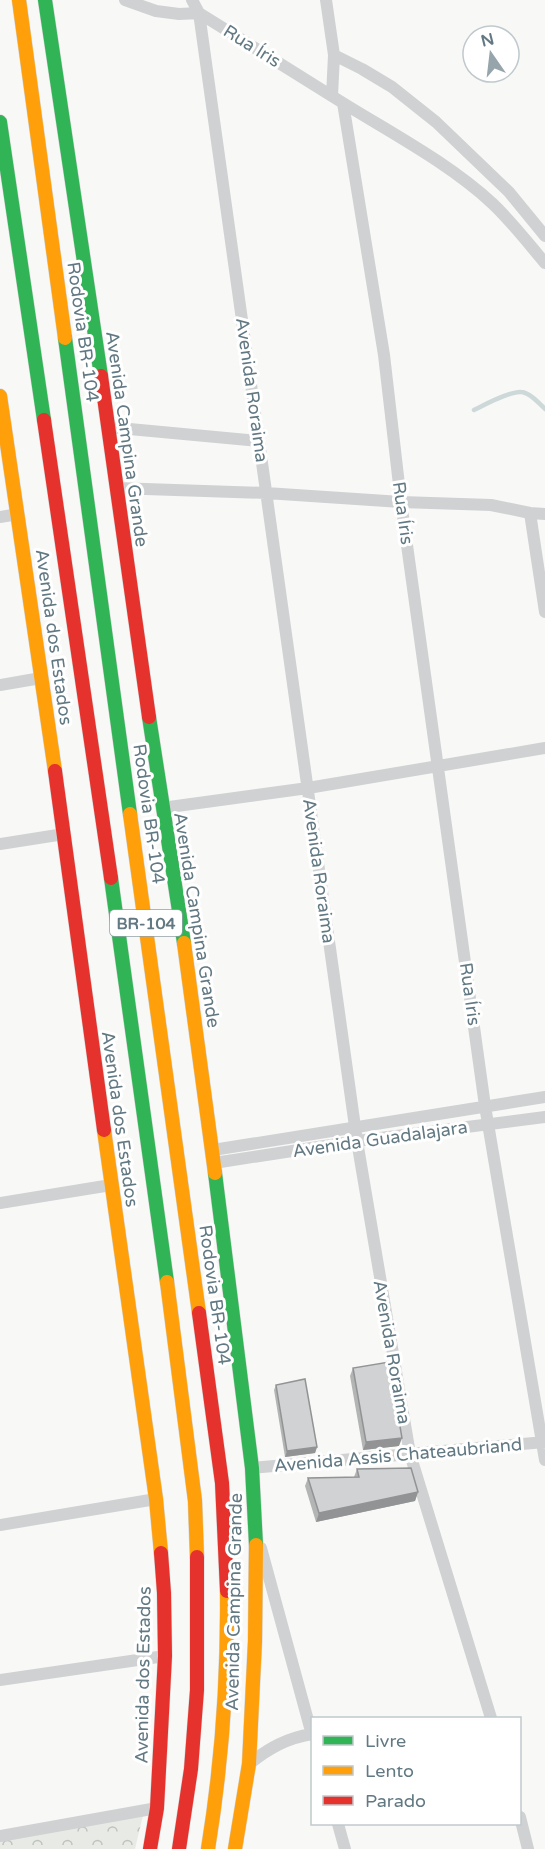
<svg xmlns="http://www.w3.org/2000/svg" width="545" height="1849" font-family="'Varela Round',sans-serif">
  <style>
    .park { fill: url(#park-crowns) }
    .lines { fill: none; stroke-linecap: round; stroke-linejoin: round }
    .stream { stroke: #cdd8d9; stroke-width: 4.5 }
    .fast-casing { stroke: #d4d5d5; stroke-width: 15 }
    .slow-casing { stroke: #d4d5d5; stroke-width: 15 }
    .jam-casing { stroke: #d4d5d5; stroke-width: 15 }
    .street { stroke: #d0d1d2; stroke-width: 12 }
    .fast { stroke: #30b455; stroke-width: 14 }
    .slow { stroke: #ff9f0a; stroke-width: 14 }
    .jam { stroke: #e5322d; stroke-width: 14 }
    .wall { fill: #b3b5b5 }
    .shaded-wall { fill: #929394 }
    .building { fill: #d0d2d3; stroke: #929394; stroke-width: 1.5 }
    .labels { text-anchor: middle; stroke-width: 6; stroke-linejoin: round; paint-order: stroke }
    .shield { fill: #fff; stroke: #91a1a8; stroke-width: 1.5 }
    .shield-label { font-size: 16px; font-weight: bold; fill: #627983 }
    .street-label { font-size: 18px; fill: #627983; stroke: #fff }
  </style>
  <defs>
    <pattern id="park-crowns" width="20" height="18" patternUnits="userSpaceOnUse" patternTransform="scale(1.5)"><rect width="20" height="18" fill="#e8ebe5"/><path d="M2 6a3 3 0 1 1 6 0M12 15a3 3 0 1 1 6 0" fill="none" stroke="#bfc3bf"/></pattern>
  </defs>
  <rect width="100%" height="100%" fill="#f8f8f7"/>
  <!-- park -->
  <path class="park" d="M144,1811L135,1849H0V1835Z"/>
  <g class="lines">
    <!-- stream -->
    <path class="stream" d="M474,410C484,405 510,391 521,392C529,392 539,403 545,409"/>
    <defs>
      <path id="fast" d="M45,0L101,376
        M0,122L44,420
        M65,338L130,814
        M149,717L184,943
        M111,878L167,1282
        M215,1173L252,1468L256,1545"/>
      <path id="slow" d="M19,0L65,338
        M0,396L55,771
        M130,814L199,1313
        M184,943L215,1173
        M104,1130L156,1499L161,1553
        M167,1282L195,1501L197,1557
        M208,1849C222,1763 228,1678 227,1591
        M235,1849L249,1764L255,1641L256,1545"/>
      <path id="jam" d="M101,376L149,717
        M44,420L111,878
        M55,771L104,1130
        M199,1313L222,1483L227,1591
        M150,1849L157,1808L165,1656L164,1593L161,1553
        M179,1849L191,1769L197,1690V1557"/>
    </defs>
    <!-- fast casing -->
    <use href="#fast" class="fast-casing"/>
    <!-- slow casing -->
    <use href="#slow" class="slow-casing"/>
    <!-- jam casing -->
    <use href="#jam" class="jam-casing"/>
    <!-- street -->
    <path class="street" d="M125,0L156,11L179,14L199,13L357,1141L410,1454L491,1718
      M192,0L199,13L343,103L384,355L401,502L485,1106L545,1460
      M326,0L334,55L332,96
      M334,55L362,69L392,87L436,122L509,192L545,236
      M343,103C393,134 450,164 493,204C512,222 528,243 545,263
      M108,427L259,441
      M116,488L266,493L401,502L491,505L530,513L545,514
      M530,513L545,612
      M0,517L18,514
      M0,685L41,678
      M162,808L308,788L545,748
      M0,844L64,834
      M213,1150L545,1097
      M214,1163L357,1141L545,1117
      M0,1203L111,1185
      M252,1468L545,1442
      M0,1525L156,1499
      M261,1548L312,1735
      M0,1680L165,1656
      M249,1764C269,1748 287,1738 312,1734
      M520,1817L528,1849
      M338,1824L345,1849
      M0,1836L157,1808"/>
    <!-- fast -->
    <use href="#fast" class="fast"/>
    <!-- slow -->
    <use href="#slow" class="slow"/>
    <!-- jam -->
    <use href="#jam" class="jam"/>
  </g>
  <!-- wall -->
  <path class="wall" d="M353,1368L399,1446L363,1450L350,1376Z
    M276,1385L317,1447L315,1453L285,1457L274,1390Z
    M357,1469L418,1492L415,1501L316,1522L305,1486L308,1478L354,1477Z"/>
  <!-- shaded-wall -->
  <path class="shaded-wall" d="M402,1438L399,1446L363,1450L366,1442Z
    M317,1447L315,1453L285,1457L287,1451Z
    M418,1492L415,1501L316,1522L319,1513Z"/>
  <!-- building -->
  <path class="building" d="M389,1362L402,1438L366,1442L353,1368Z
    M305,1379L317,1447L287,1451L276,1385Z
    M411,1468L418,1492L319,1513L308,1478L359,1477L357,1469Z"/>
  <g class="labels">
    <!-- shield labels -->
    <rect class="shield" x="110" y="910" width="72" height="26" rx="4.5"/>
    <g class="shield-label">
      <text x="146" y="929">BR-104</text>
    </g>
    <!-- street labels -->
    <g class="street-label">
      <text transform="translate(252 46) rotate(32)" y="6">Rua Íris</text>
      <text transform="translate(83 332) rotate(82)" y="6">Rodovia BR-104</text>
      <text transform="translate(252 390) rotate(82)" y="6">Avenida Roraima</text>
      <text transform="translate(127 439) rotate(82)" y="6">Avenida Campina Grande</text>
      <text transform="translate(403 513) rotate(82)" y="6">Rua Íris</text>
      <text transform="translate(54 637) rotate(82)" y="6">Avenida dos Estados</text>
      <text transform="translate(149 814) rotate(82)" y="6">Rodovia BR-104</text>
      <text transform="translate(319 871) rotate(82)" y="6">Avenida Roraima</text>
      <text transform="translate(197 920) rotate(81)" y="6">Avenida Campina Grande</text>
      <text transform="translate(470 994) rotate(82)" y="6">Rua Íris</text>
      <text transform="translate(120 1119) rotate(82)" y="6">Avenida dos Estados</text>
      <text transform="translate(380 1139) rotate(-8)" y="6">Avenida Guadalajara</text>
      <text transform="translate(215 1295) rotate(82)" y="6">Rodovia BR-104</text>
      <text transform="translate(392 1352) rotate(80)" y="6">Avenida Roraima</text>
      <text transform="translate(398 1455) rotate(-5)" y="6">Avenida Assis Chateaubriand</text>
      <text transform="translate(234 1602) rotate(-89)" y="6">Avenida Campina Grande</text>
      <text transform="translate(143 1675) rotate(-89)" y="6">Avenida dos Estados</text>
    </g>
  </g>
  <!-- legend -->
  <rect x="311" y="1717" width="210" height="108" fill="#ffffff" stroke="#c0c9cd" stroke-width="1.5"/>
  <rect x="323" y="1736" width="30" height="9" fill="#30b455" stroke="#c0c9cd" stroke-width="1.5"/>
  <text x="365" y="1747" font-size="18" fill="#627983">Livre</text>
  <rect x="323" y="1766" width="30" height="9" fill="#ff9f0a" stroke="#c0c9cd" stroke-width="1.5"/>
  <text x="365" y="1777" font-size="18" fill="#627983">Lento</text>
  <rect x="323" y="1796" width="30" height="9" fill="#e5322d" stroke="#c0c9cd" stroke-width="1.5"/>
  <text x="365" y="1807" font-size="18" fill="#627983">Parado</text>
  <!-- north arrow -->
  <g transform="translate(491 54) rotate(346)"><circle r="28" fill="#ffffff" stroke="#c0c9cd" stroke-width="1.5"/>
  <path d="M0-4.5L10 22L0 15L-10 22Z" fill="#96a5ac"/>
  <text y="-9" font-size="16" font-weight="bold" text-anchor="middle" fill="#627983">N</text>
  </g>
</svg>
